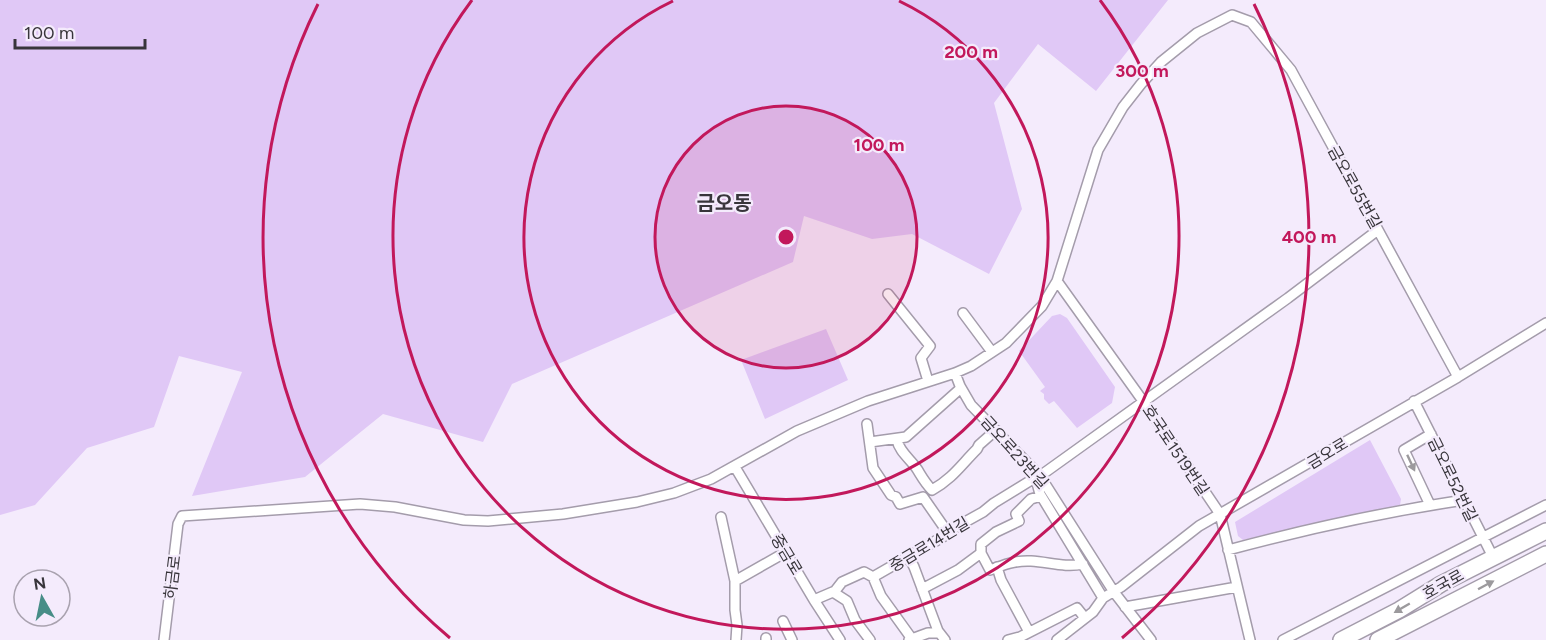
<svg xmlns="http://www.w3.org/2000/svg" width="1546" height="640" font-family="Figtree,'Noto Sans KR',sans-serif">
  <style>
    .green { fill: #e0c8f6 }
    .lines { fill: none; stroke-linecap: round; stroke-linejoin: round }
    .street-casing { stroke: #a49cab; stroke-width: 12 }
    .primary-casing { stroke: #a49cab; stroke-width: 18 }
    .street { stroke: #fff; stroke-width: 9 }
    .primary { stroke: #fff; stroke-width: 15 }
    .oneway { fill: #9c9a9d }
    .ring { fill: none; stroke: #c2185b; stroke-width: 3 }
    .labels { text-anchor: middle; stroke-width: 4.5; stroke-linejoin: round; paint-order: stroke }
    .street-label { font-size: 16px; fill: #38353b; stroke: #f4ebfc }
    .quarter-label { font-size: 20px; font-weight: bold; fill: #38353b; stroke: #f4ebfc }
    .centre { fill: #c2185b; stroke: #f4ebfc; stroke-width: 3 }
    .ring-label { font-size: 18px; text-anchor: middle; font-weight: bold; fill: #c2185b; stroke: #f4ebfc; stroke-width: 4.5; stroke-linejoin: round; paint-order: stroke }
  </style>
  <rect width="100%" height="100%" fill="#f4ebfc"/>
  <!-- green -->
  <path class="green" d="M0,0H1168L1096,91L1038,44L994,103L1022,209L989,274L912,234L872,239L804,216L793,262L512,384L483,442L383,414L305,477L192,496L242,372L179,356L154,427L87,448L35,505L0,515Z
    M1060,314L1067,318L1115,387L1112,403L1077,428L1054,401L1049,404L1044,399V394L1040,391L1045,387L1019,351L1052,316Z
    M826,329L848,380L765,419L741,360Z
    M1370,440L1401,499L1400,505L1243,540L1238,536L1235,522Z"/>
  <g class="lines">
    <defs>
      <path id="street" d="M1057,281L1153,415L1220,514L1250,640
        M888,294L930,346L921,358L928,381
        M963,313L992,352
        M955,373L960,386L971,405L1040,476L1114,592L1151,640
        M1414,401L1493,557
        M867,424L873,468L891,495L896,497L900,504L923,497L948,533
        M897,440C899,451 910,459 917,469C922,477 925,483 932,490C952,479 961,465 977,449L979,445L996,430
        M870,442L906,437L961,388
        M735,467L814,600L840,640
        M1430,505L1404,450L1431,434
        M721,517L735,581V610L737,625L736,640
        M1228,550C1306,529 1384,512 1464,500
        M981,553L990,570C1003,565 1016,560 1031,561C1049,562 1065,568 1083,564
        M909,557L914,567L938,631L945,640
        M997,567L1001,580L1029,632
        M873,577L881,596L912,639
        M735,581L786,552
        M922,589L958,570L981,553V544L996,532L1019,521L1016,514L1031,499L1041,496
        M833,592L847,601L855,620L870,640
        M1103,598L1040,494L1037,483L1040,476L1288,298L1378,230
        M814,600L835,591L842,582L864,572L873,577L946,535L956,527L983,512L994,503L1033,479L1034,471
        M1125,607L1237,587
        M783,621L792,640
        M766,638V640
        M164,640L178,524L182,516L360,504L395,507L464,520L488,521L563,514L637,502L674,493L711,479L797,431L868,401L955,373L971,366L1006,343L1042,306L1057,281L1098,150L1123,107L1141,84L1161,62L1197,33L1232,15L1251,22L1291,70L1458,377
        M909,640L928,633H938
        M1008,640L1020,637L1077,608L1085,618
        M1057,640L1093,612L1103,598L1121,587L1199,526L1458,377L1546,323
        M1283,640L1546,505"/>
      <path id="primary" d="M1341,640L1399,610L1441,584L1546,531
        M1378,640L1546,554"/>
    </defs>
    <!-- street casing -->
    <use href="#street" class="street-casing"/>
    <!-- primary casing -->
    <use href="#primary" class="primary-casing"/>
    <!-- street -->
    <use href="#street" class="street"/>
    <!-- primary -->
    <use href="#primary" class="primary"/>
  </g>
  <!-- one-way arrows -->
  <defs><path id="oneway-solid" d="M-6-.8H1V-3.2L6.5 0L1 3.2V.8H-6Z" transform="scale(1.5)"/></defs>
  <g class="oneway">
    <use href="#oneway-solid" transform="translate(1411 463) rotate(65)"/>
    <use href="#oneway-solid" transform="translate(1486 585) rotate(-28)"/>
    <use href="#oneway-solid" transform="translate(1402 608) rotate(150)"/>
  </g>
  <!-- distance rings -->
  <circle cx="786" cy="237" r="131" fill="#c2185b" fill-opacity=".12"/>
  <g class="ring">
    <circle cx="786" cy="237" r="131"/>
    <path d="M899 1A262 262 0 1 1 673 1"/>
    <path d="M1100 0A393 393 0 1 1 472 0"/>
    <path d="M450 638A523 523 0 0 1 318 4M1254 4A523 523 0 0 1 1122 638"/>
  </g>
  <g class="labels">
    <!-- street labels -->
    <g class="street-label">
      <text transform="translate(1355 187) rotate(61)" y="6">금오로55번길</text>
      <text transform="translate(1176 450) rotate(56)" y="6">호국로1519번길</text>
      <text transform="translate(1015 452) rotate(48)" y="6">금오로23번길</text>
      <text transform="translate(1327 453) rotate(-31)" y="6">금오로</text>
      <text transform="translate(1453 479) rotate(64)" y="6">금오로52번길</text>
      <text transform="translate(929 544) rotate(-31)" y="6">중금로14번길</text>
      <text transform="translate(787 554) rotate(59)" y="6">중금로</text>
      <text transform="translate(172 577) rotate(-83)" y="6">하금로</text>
      <text transform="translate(1443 584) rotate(-29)" y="6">호국로</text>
    </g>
    <!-- quarter labels -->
    <g class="quarter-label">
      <text x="724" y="210">금오동</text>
    </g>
  </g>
  <circle cx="786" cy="237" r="9" class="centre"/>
  <g class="ring-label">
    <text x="971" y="58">200 m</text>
    <text x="1142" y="77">300 m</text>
    <text x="879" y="151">100 m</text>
    <text x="1309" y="243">400 m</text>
  </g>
  <!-- north arrow -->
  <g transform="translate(42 598) rotate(351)"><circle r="28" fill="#f4ebfc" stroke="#a9a2af" stroke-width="1.5"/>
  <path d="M0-4.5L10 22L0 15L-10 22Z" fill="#478d87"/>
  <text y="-9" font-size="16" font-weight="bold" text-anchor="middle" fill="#38353b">N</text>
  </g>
  <!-- scale -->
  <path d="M15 39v9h130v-9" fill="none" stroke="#38353b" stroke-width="3"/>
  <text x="24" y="39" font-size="18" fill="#38353b" stroke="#f4ebfc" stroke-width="4.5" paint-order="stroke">100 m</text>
</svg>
